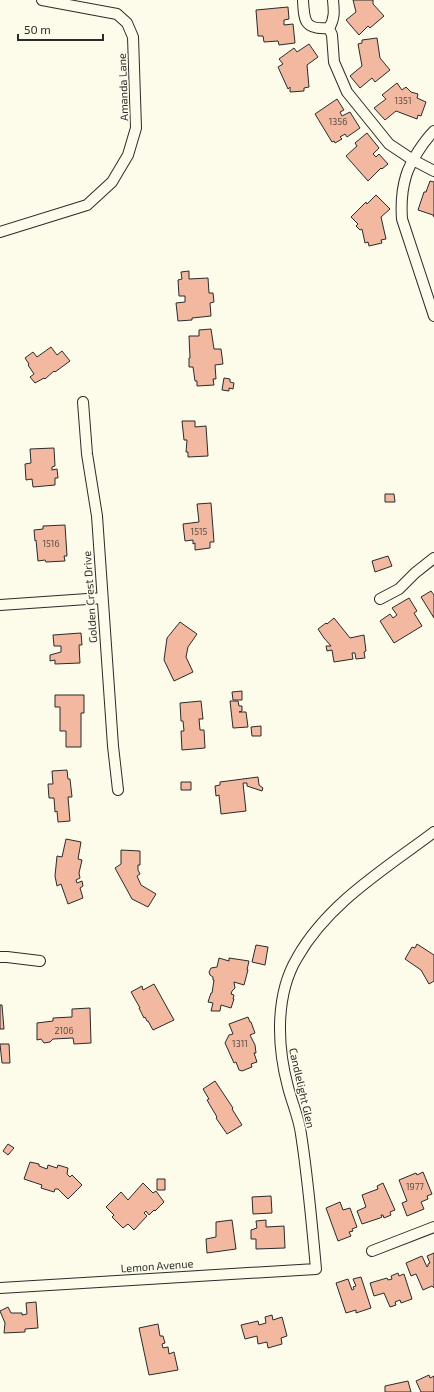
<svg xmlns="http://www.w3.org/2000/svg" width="434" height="1392" font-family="'Exo 2',sans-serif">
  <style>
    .building { fill: #f2b8a0; stroke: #2b2b2b }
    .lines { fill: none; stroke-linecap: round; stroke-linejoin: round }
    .minor-casing { stroke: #2b2b2b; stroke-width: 12 }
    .minor { stroke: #fdfbea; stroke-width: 10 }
    .labels { text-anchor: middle; stroke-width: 3; stroke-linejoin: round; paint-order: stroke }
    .number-label { font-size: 9px; fill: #5d4e48 }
    .street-label { font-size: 11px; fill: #2b2b2b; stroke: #fdfbea }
  </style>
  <rect width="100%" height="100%" fill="#fdfbea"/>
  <!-- building -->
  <path class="building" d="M353,0H373V4L384,16L370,28L368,26L359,35L346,20L356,12Z
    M288,7L289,19L284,20V25L293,24L295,43L279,45L278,41L264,42L263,36H258L256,10Z
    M377,38L380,58L390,70L375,82L372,78L360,88L350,76L362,66L358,44L362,43V40Z
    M309,44L318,57L307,65L309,87L304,88V91L290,92V87L288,89L278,67L283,64L279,59L294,48L297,52Z
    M397,83L402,90L406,87L411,92L418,94L417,98L426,102L421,116L418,115L417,119L396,111L385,120L374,108L386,99L382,95Z
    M337,99L344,110L340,112L342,116L350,112L360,128L347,137L345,134L340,137L342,139L335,143L334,141L332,142L315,114Z
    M367,133L379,148L373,154L376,157L379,154L388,164L382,169L381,168L368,181L346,156L357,146L355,143Z
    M430,181L434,182V217L433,215L418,210L424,192H426Z
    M376,195L390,209L381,217L386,239L381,240L382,243L369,246L368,242L365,243L362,229L360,230L356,226L358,224L351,217L366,202L367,204Z
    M189,271V279L208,278L209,293H213L214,302L210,303L211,316L192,318V320L178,321L176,303L185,302V296H179L178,280L182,279L181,272Z
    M211,329L214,349H221L223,364L215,365L216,379H213L214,385L197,386V381H195L193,367H189V358H190L189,336H199V330Z
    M51,347L57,355L62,351L70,361L55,372L54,371L45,379L44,378L35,383L30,377L34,374L28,365L29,364L25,358L33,352L37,357Z
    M224,378L230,379V382L234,383L233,389L229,388V391L222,390Z
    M182,421H195V427L206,426L208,456L188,457V452H186L187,440H184Z
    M54,448L55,466L52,467V470L57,469L58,478H55V485L33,487L32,479L26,480L25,464L31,463L30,449Z
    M385,494H394L395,502H385Z
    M211,503L214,542H210V548L195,550V543L193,544V540L185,541L183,524L199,522L197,504Z
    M65,525L67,556H64L65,561L46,562L45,560L38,561L36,540L35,541L34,530L43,529V526Z
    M388,556L392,566L375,572L372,561Z
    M431,591L434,595V618L421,597Z
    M409,598L417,611L414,613L422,626L394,643L380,621L390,614L393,618L397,615L392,608Z
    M334,618L350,638L364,635L366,651L364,652L365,658L356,659L355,653H352L353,659L334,662L332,650L327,651L326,646H331L324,638L318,629L326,623L327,624Z
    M180,622L197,634L188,647L186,657L193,672L174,681L164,660L167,638Z
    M81,633L82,645H79L80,663L55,664V660L50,661V655L61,652V646H54L53,635Z
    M242,691V700H233L232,692Z
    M55,695H84V713H81V747H66V731H60V707H55Z
    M201,701L203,719H199L200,730H204L205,748L182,750L181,731H184L183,721H181L180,703Z
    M230,701H238L239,706H242V711L239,712H246L248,727L233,728Z
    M261,726V736H252L251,727Z
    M67,770L68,779H70L72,797H68L70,821L58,822L57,811L55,812L54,798H49L48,784H53L52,771Z
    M258,777L259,785L263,788L262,791L247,786V783H243L246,811L221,814L219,795L216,796L215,786L220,785V782Z
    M181,782H191V790H181Z
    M66,839L81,842L78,859L82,860L79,873L80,878L76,880L77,883L82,881L83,886L80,888L83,898L68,904L61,884L57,886L55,876L57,856L62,857Z
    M121,850L140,851V865H138V870L140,874L137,876L141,885L156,894L148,907L132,899L115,868L121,864Z
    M417,944L434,955V981L429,984L421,970L405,959L412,947L415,948Z
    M256,945L268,947L265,965L252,962Z
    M219,958L229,961V958L249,961L247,970H248L244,985L234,982L235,988L232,991L231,994L234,995L233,999H234L231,1008L221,1005L220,1011H211L213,1003L208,1002L211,993H212L214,980H213V977L210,975L209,972L211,968L217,967Z
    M154,984L174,1020L153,1030L148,1021H147L145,1017L144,1018L139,1008H140L131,992L142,986L143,990Z
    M0,1005H2L4,1029H0Z
    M90,1008L91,1043L74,1044L73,1038L53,1039L50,1042L44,1043L41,1039L37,1040V1023L53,1021V1018L72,1017V1009Z
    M248,1017L250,1022H251L255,1033L250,1035L255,1045L256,1053H254L257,1062L251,1064L252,1067L242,1071L239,1070L236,1062L234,1063L225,1043L229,1035L233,1034L229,1024Z
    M0,1044H9L10,1063H2Z
    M215,1081L233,1108L232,1109L242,1125L227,1134L216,1118L217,1117L207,1100L209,1099L203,1089Z
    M8,1144L14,1148L8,1155L3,1151Z
    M30,1162L39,1164V1166L47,1169L48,1165L57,1168L58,1165L68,1168L67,1174L70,1177L72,1175L82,1185L68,1199L58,1189H55L54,1192L41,1188L42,1185L24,1179Z
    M423,1172L432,1194L427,1196L428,1199L421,1202L424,1209L407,1216L402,1203L407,1201L399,1180L416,1173L417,1175Z
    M157,1179H165V1190H157Z
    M143,1183L153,1193L156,1191L164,1202L155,1211L154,1210L149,1215L146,1211L144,1213L147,1216L134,1230L128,1224L123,1228L112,1217L114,1215L106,1207L121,1192L128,1200Z
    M383,1183L395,1210L390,1212L391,1215L384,1218L383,1215H381L382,1217L380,1218L362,1224L357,1211L366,1207L362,1195L378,1189L377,1186Z
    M271,1196L272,1213L253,1214L252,1197Z
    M340,1202L343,1210L350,1208L357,1227L352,1229L353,1231L349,1232L351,1236L338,1241L326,1208Z
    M232,1220L236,1249L207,1253L206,1239L216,1237V1222Z
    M266,1220V1227L284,1226L285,1248L256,1249V1239H251V1230L257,1228L256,1221Z
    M434,1253V1288L432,1286L423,1290L416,1274L411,1276L406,1263L422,1256L427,1267L428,1266V1264L430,1263L427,1256Z
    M398,1273L399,1276L404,1274L412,1299L401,1303L400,1300L395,1302L396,1305L390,1307L384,1293L374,1296L370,1283L387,1278L388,1280L392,1279L391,1276Z
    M361,1277L371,1308L356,1313V1310L346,1313L336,1283L348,1279L352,1290L354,1289L353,1287L356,1286L353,1279Z
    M36,1302L38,1328L25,1329V1332L4,1333L5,1323L0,1311L8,1307L11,1313H22V1315L27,1314L26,1303Z
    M272,1315L273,1320L282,1317L287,1336L281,1338L282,1344L268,1348L267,1342L258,1344L257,1336L245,1339L241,1325L258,1321L259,1325L266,1323L265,1317Z
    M158,1324L160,1336H163L165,1343L162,1344L163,1348L168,1347L169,1354L174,1352L178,1370L149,1375L139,1328Z
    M429,1375L430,1378L434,1376V1392H421L416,1381Z
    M408,1381L411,1392H385V1386Z"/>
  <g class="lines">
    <defs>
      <path id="minor" d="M303,0C304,22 305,30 329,28
        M329,28L332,35L334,62L347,92L389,144L413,160L434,171
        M329,28C335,19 334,10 333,0
        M434,131C424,141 410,162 406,176C402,189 401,205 402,219L434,316
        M0,232L87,205L112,182L128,155L136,128L133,37L127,23L117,14L42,0
        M83,402L87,454L97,516L113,746L118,790
        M380,599L399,589L415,573L434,558
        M0,605L102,598
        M0,957H7L40,961
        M372,1251L434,1227
        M0,1288L316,1269C312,1224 308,1179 301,1134C299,1118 292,1103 288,1087C277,1046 275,995 297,958C328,903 385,869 434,832"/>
    </defs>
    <!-- minor casing -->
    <use href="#minor" class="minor-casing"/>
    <!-- minor -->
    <use href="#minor" class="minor"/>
  </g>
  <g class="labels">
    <!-- number labels -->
    <g class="number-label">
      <text x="403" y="104">1351</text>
      <text x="338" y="125">1356</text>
      <text x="199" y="535">1515</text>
      <text x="51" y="547">1516</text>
      <text x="64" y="1034">2106</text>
      <text x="240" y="1047">1311</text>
      <text x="415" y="1190">1977</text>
    </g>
    <!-- street labels -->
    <g class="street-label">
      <text transform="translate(123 87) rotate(-92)" y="4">Amanda Lane</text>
      <text transform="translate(90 597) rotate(-94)" y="4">Golden Crest Drive</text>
      <text transform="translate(302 1088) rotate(77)" y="4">Candlelight Glen</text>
      <text transform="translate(157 1266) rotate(-4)" y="4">Lemon Avenue</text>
    </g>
  </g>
  <!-- scale -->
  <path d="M18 34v6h85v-6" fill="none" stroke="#2b2b2b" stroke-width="2"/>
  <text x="24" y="34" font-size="12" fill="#2b2b2b" stroke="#fdfbea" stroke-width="3" paint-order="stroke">50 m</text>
</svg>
